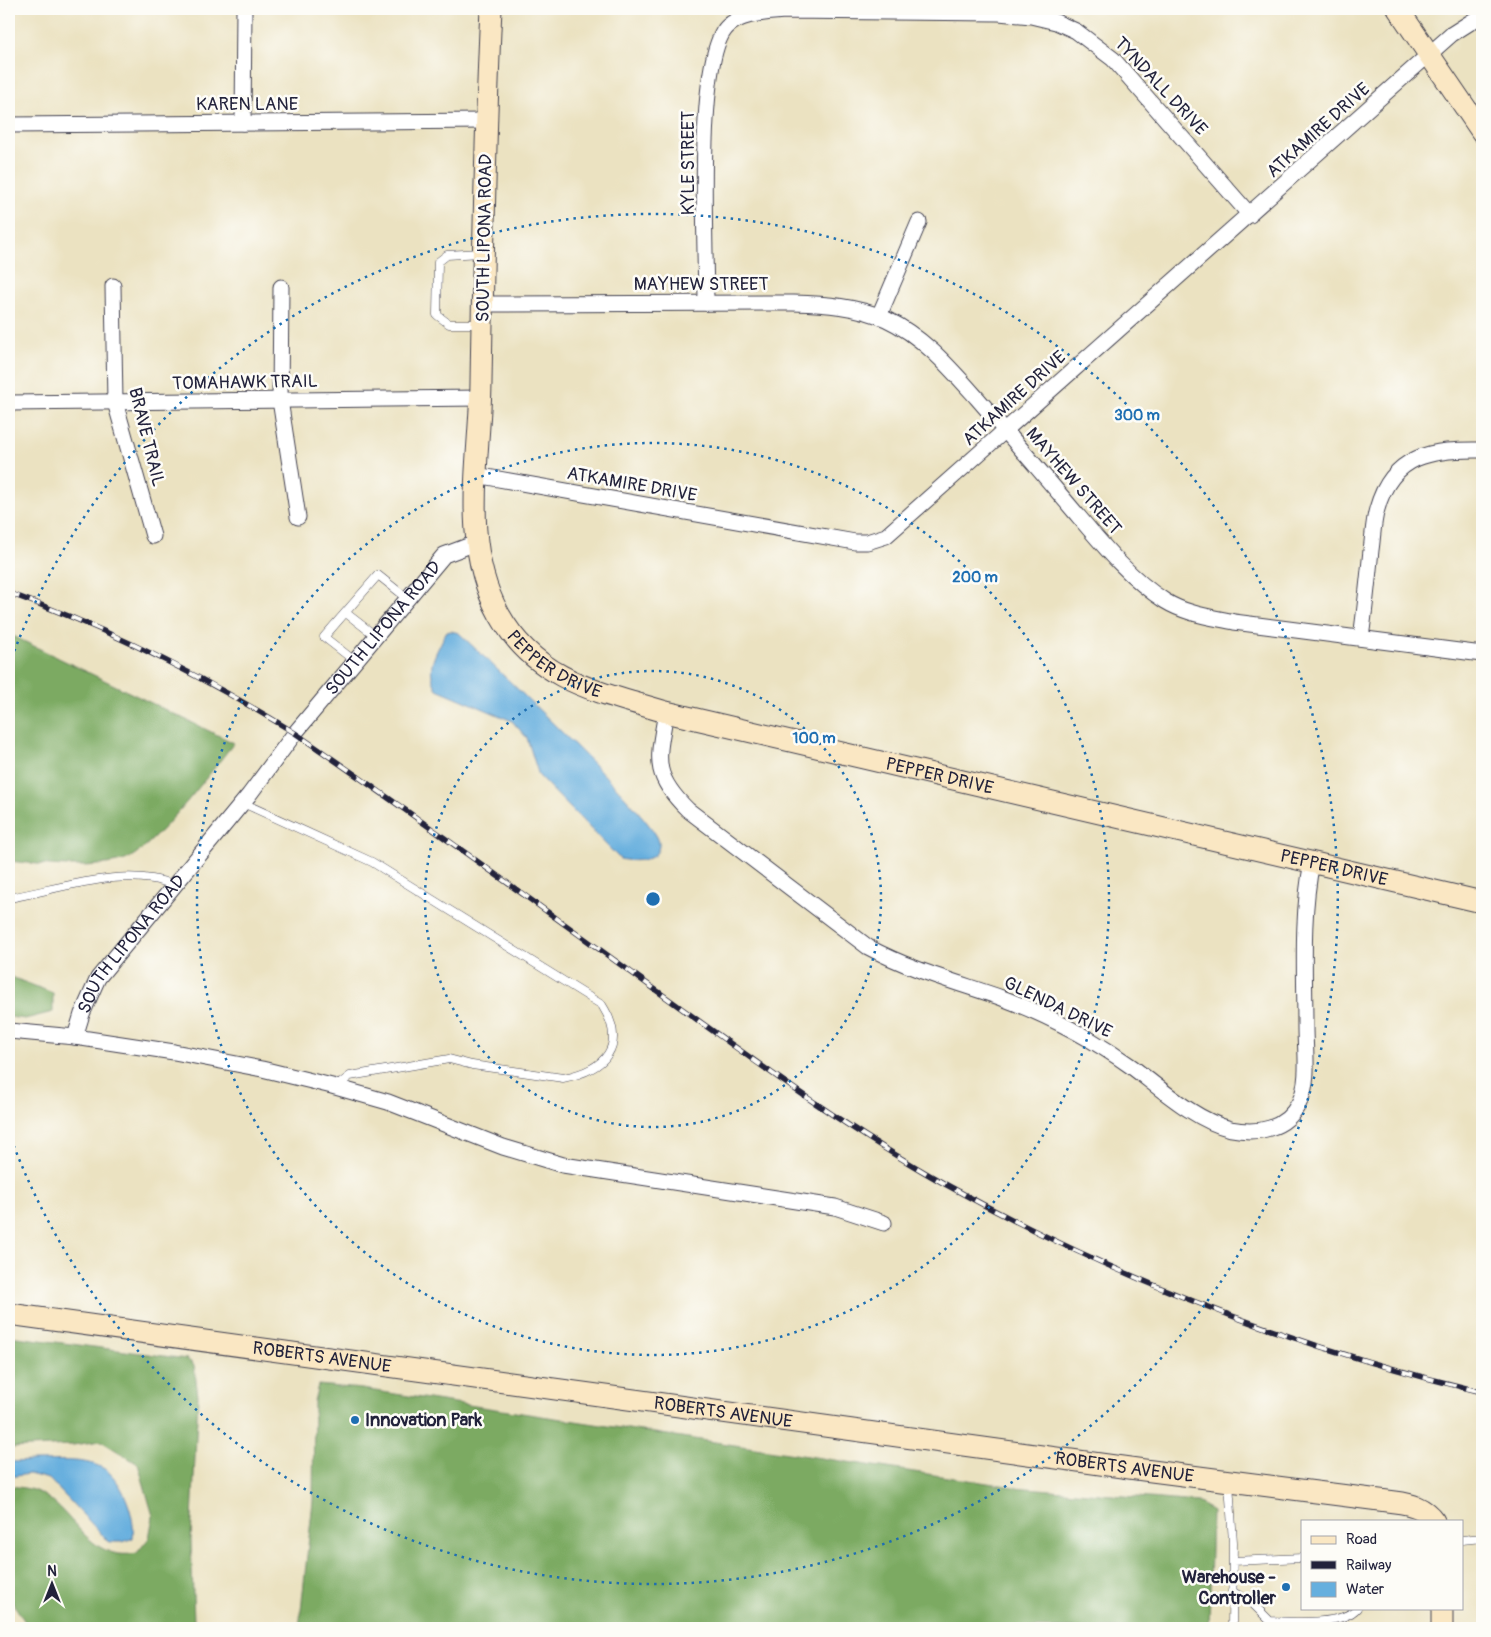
<svg xmlns="http://www.w3.org/2000/svg" width="1491" height="1637" font-family="Pangolin,sans-serif">
  <style>
    .forest { fill: #7baa62; stroke: #4e664e }
    .water { fill: #66afde; stroke: #44688c }
    .lines { fill: none; stroke-linecap: round; stroke-linejoin: round }
    .lane-casing { stroke: #403f4f; stroke-width: 9 }
    .street-casing { stroke: #403f4f; stroke-width: 17 }
    .secondary-casing { stroke: #403f4f; stroke-width: 23 }
    .lane { stroke: #fff; stroke-width: 8 }
    .street { stroke: #fff; stroke-width: 15 }
    .secondary { stroke: #fae7c3; stroke-width: 21 }
    .rail-casing { stroke: #22223b; stroke-width: 5.5 }
    .rail { stroke: #fdfcf7; stroke-width: 4; stroke-dasharray: 11; stroke-linecap: butt }
    .ring { fill: none; stroke: #1f6fb2; stroke-width: 2.5; stroke-dasharray: 2.5 5 }
    .poi-dot { fill: #1f6fb2; stroke: #fdfcf7; stroke-width: 2 }
    .labels { text-anchor: middle; stroke-width: 5; stroke-linejoin: round; paint-order: stroke }
    .street-label { font-size: 18px; fill: #22223b; stroke: #fdfcf7 }
    .poi-label { font-size: 18px; font-weight: bold; fill: #22223b; stroke: #fdfcf7; text-anchor: start }
    .centre { fill: #1f6fb2; stroke: #fdfcf7; stroke-width: 2.5 }
    .ring-label { font-size: 15px; text-anchor: middle; font-weight: bold; fill: #1f6fb2; stroke: #fdfcf7; stroke-width: 5; stroke-linejoin: round; paint-order: stroke }
  </style>
  <rect width="100%" height="100%" fill="#fdfcf7"/>
  <filter id="ink" filterUnits="userSpaceOnUse"><feTurbulence type="fractalNoise" baseFrequency=".02" numOctaves="2"/><feDisplacementMap in="SourceGraphic" scale="10" xChannelSelector="R" yChannelSelector="G"/><feConvolveMatrix kernelMatrix="1 2 1 2 8 2 1 2 1" color-interpolation-filters="sRGB"/></filter>
  <filter id="wash" filterUnits="userSpaceOnUse"><feTurbulence type="fractalNoise" baseFrequency=".0096" numOctaves="4" result="noise"/><feDisplacementMap in="SourceGraphic" scale="20" xChannelSelector="R" yChannelSelector="G"/><feGaussianBlur stdDeviation="1.12" result="paint"/><feColorMatrix in="noise" values="0 0 0 0 0 0 0 0 0 0 0 0 0 0 0 0 0 1.4 0 .05"/><feComposite in="paint" operator="in"/></filter>
  <g filter="url(#wash)">
    <rect width="100%" height="100%" fill="#ebe2c1"/>
    <!-- forest -->
    <path class="forest" d="M9,634L234,743C214,768 149,855 122,861C85,870 46,865 9,861Z
      M9,976L53,993V1012L25,1019L9,1017Z
      M9,1336L187,1359L194,1365L198,1396L191,1540L194,1621L191,1628H29L9,1597V1487C14,1486 18,1487 24,1488C70,1494 83,1565 137,1553L149,1538L153,1516L138,1464L101,1441L73,1445L9,1448Z
      M318,1385L362,1389L1014,1487L1198,1502L1212,1511L1209,1628H299L313,1501L314,1401Z"/>
    <!-- water -->
    <path class="water" d="M451,631L459,633C487,660 656,818 659,842C661,863 633,862 620,859L539,776L527,738L512,721L437,689C424,667 437,653 446,632Z
      M35,1461C55,1461 82,1458 101,1467C122,1477 136,1517 133,1538L123,1542H109L49,1479L29,1474L9,1477V1462Z"/>
  </g>
  <g filter="url(#ink)">
    <g class="lines">
      <defs>
        <path id="lane" d="M480,324H449L437,315L438,262L447,255L481,253
          M346,613L377,637
          M356,662L324,637L378,575L408,599
          M243,803L372,862L602,1005C628,1046 605,1070 563,1078L472,1065L449,1059L350,1076L336,1087
          M9,898C60,889 125,865 174,885
          M1229,1483L1233,1542L1232,1628
          M1462,1540L1482,1538
          M1233,1561L1302,1558
          M1232,1591L1254,1605L1270,1621C1292,1622 1342,1626 1357,1608"/>
        <g id="street">
          <path d="M243,123L244,9"/>
          <path d="M9,125L486,121"/>
          <path d="M113,286L115,402L153,536"/>
          <path d="M281,287L280,400L298,517"/>
          <path d="M706,303C706,252 695,59 727,27C741,13 767,13 785,11L999,13L1031,16L1056,22L1076,31L1113,59L1250,215"/>
          <path d="M482,304L793,303C825,304 857,306 886,319C923,336 951,369 977,398C1010,436 1042,473 1074,511C1101,543 1130,579 1165,601C1186,614 1211,617 1234,622L1482,654"/>
          <path d="M879,316L919,222"/>
          <path d="M9,403L481,398"/>
          <path d="M476,475L855,542H867L886,536L1452,34L1482,15"/>
          <path d="M1361,638C1365,609 1368,580 1371,550C1373,537 1373,522 1377,509C1392,454 1433,449 1482,450"/>
          <path d="M666,712C658,759 651,774 688,810L868,947C911,970 956,982 1002,998C1047,1015 1093,1039 1132,1067C1160,1088 1196,1121 1231,1129C1257,1134 1286,1130 1299,1103C1310,1082 1305,1051 1305,1028C1305,973 1301,916 1312,862"/>
          <path d="M9,1031L75,1037L174,1052L262,1069L332,1086L388,1102L503,1147L563,1165L835,1207L884,1223"/>
          <path id="s1" d="M75,1037L82,1014L98,978L249,795L295,733L444,555L476,543"/>
        </g>
        <g id="secondary">
          <path id="s2" d="M491,9C485,133 483,258 481,383C480,459 460,544 499,614C536,681 599,692 666,712L1482,902"/>
          <path d="M1398,9L1482,132"/>
          <path id="s3" d="M9,1314L1144,1470L1395,1502C1411,1504 1424,1507 1434,1521"/>
          <path d="M1442,1628V1608"/>
        </g>
      </defs>
      <!-- lane casing -->
      <use href="#lane" class="lane-casing"/>
      <!-- street casing -->
      <use href="#street" class="street-casing"/>
      <!-- secondary casing -->
      <use href="#secondary" class="secondary-casing"/>
      <!-- lane -->
      <use href="#lane" class="lane"/>
      <!-- street -->
      <use href="#street" class="street"/>
      <!-- secondary -->
      <use href="#secondary" class="secondary"/>
      <defs>
        <path id="rail" d="M9,593C110,629 204,677 295,733C418,817 539,906 660,993C752,1059 845,1128 945,1184C1115,1278 1294,1347 1482,1392"/>
      </defs>
      <!-- rail casing -->
      <use href="#rail" class="rail-casing"/>
      <!-- rail -->
      <use href="#rail" class="rail"/>
    </g>
  </g>
  <!-- distance rings -->
  <g class="ring">
    <circle cx="653" cy="899" r="228"/>
    <circle cx="653" cy="899" r="456"/>
    <path d="M9 665A685 685 0 1 1 9 1133"/>
  </g>
  <!-- markers -->
  <g class="poi-dot">
    <circle cx="355" cy="1420" r="5"/>
    <circle cx="1286" cy="1587" r="5"/>
  </g>
  <g class="labels">
    <!-- street labels -->
    <g class="street-label">
      <text transform="translate(1161 86) rotate(47)" y="6">TYNDALL DRIVE</text>
      <text x="247" y="110">KAREN LANE</text>
      <text transform="translate(1318 130) rotate(-42)" y="6">ATKAMIRE DRIVE</text>
      <text transform="translate(688 163) rotate(-90)" y="6">KYLE STREET</text>
      <text transform="translate(484 238) rotate(-89)" y="6">SOUTH LIPONA ROAD</text>
      <text x="701" y="290">MAYHEW STREET</text>
      <text transform="translate(245 382) rotate(-1)" y="6">TOMAHAWK TRAIL</text>
      <text transform="translate(1014 398) rotate(-42)" y="6">ATKAMIRE DRIVE</text>
      <text transform="translate(147 437) rotate(76)" y="6">BRAVE TRAIL</text>
      <text transform="translate(1074 481) rotate(49)" y="6">MAYHEW STREET</text>
      <text transform="translate(632 484) rotate(10)" y="6">ATKAMIRE DRIVE</text>
      <text dy="6" stroke="none"><textPath href="#s1" startOffset="515">SOUTH LIPONA ROAD</textPath></text>
      <text dy="6" stroke="none"><textPath href="#s2" startOffset="686">PEPPER DRIVE</textPath></text>
      <text dy="6" stroke="none"><textPath href="#s2" startOffset="1090">PEPPER DRIVE</textPath></text>
      <text dy="6" stroke="none"><textPath href="#s2" startOffset="1495">PEPPER DRIVE</textPath></text>
      <text dy="6" stroke="none"><textPath href="#s1" startOffset="110">SOUTH LIPONA ROAD</textPath></text>
      <text transform="translate(1058 1007) rotate(26)" y="6">GLENDA DRIVE</text>
      <text dy="6" stroke="none"><textPath href="#s3" startOffset="316">ROBERTS AVENUE</textPath></text>
      <text dy="6" stroke="none"><textPath href="#s3" startOffset="721">ROBERTS AVENUE</textPath></text>
      <text dy="6" stroke="none"><textPath href="#s3" startOffset="1126">ROBERTS AVENUE</textPath></text>
    </g>
    <!-- poi labels -->
    <g class="poi-label">
      <text x="365" y="1426">Innovation Park</text>
      <text x="1276" y="1583" text-anchor="end">Warehouse -<tspan x="1276" dy="21">Controller</tspan></text>
    </g>
  </g>
  <circle cx="653" cy="899" r="8" class="centre"/>
  <g class="ring-label">
    <text x="1137" y="420">300 m</text>
    <text x="975" y="582">200 m</text>
    <text x="814" y="743">100 m</text>
  </g>
  <!-- margin -->
  <rect width="1491" height="1637" fill="none" stroke="#fdfcf7" stroke-width="30"/>
  <!-- legend -->
  <rect x="1301" y="1520" width="162" height="90" fill="#fdfcf7" stroke="#a5a5ac"/>
  <rect x="1311" y="1536" width="25" height="8" fill="#fae7c3" stroke="#a5a5ac"/>
  <text x="1346" y="1544" font-size="15" fill="#22223b">Road</text>
  <rect x="1311" y="1561" width="25" height="8" fill="#22223b" stroke="#a5a5ac"/>
  <text x="1346" y="1570" font-size="15" fill="#22223b">Railway</text>
  <rect x="1311" y="1582" width="25" height="15" fill="#66afde" stroke="#a5a5ac"/>
  <text x="1346" y="1594" font-size="15" fill="#22223b">Water</text>
  <!-- north arrow -->
  <g transform="translate(52 1584)" stroke="#fdfcf7" stroke-width="4" paint-order="stroke">
  <path d="M0-4L9 19L0 12L-9 19Z" fill="#22223b"/>
  <text y="-8" font-size="14" font-weight="bold" text-anchor="middle" fill="#22223b">N</text>
  </g>
</svg>
